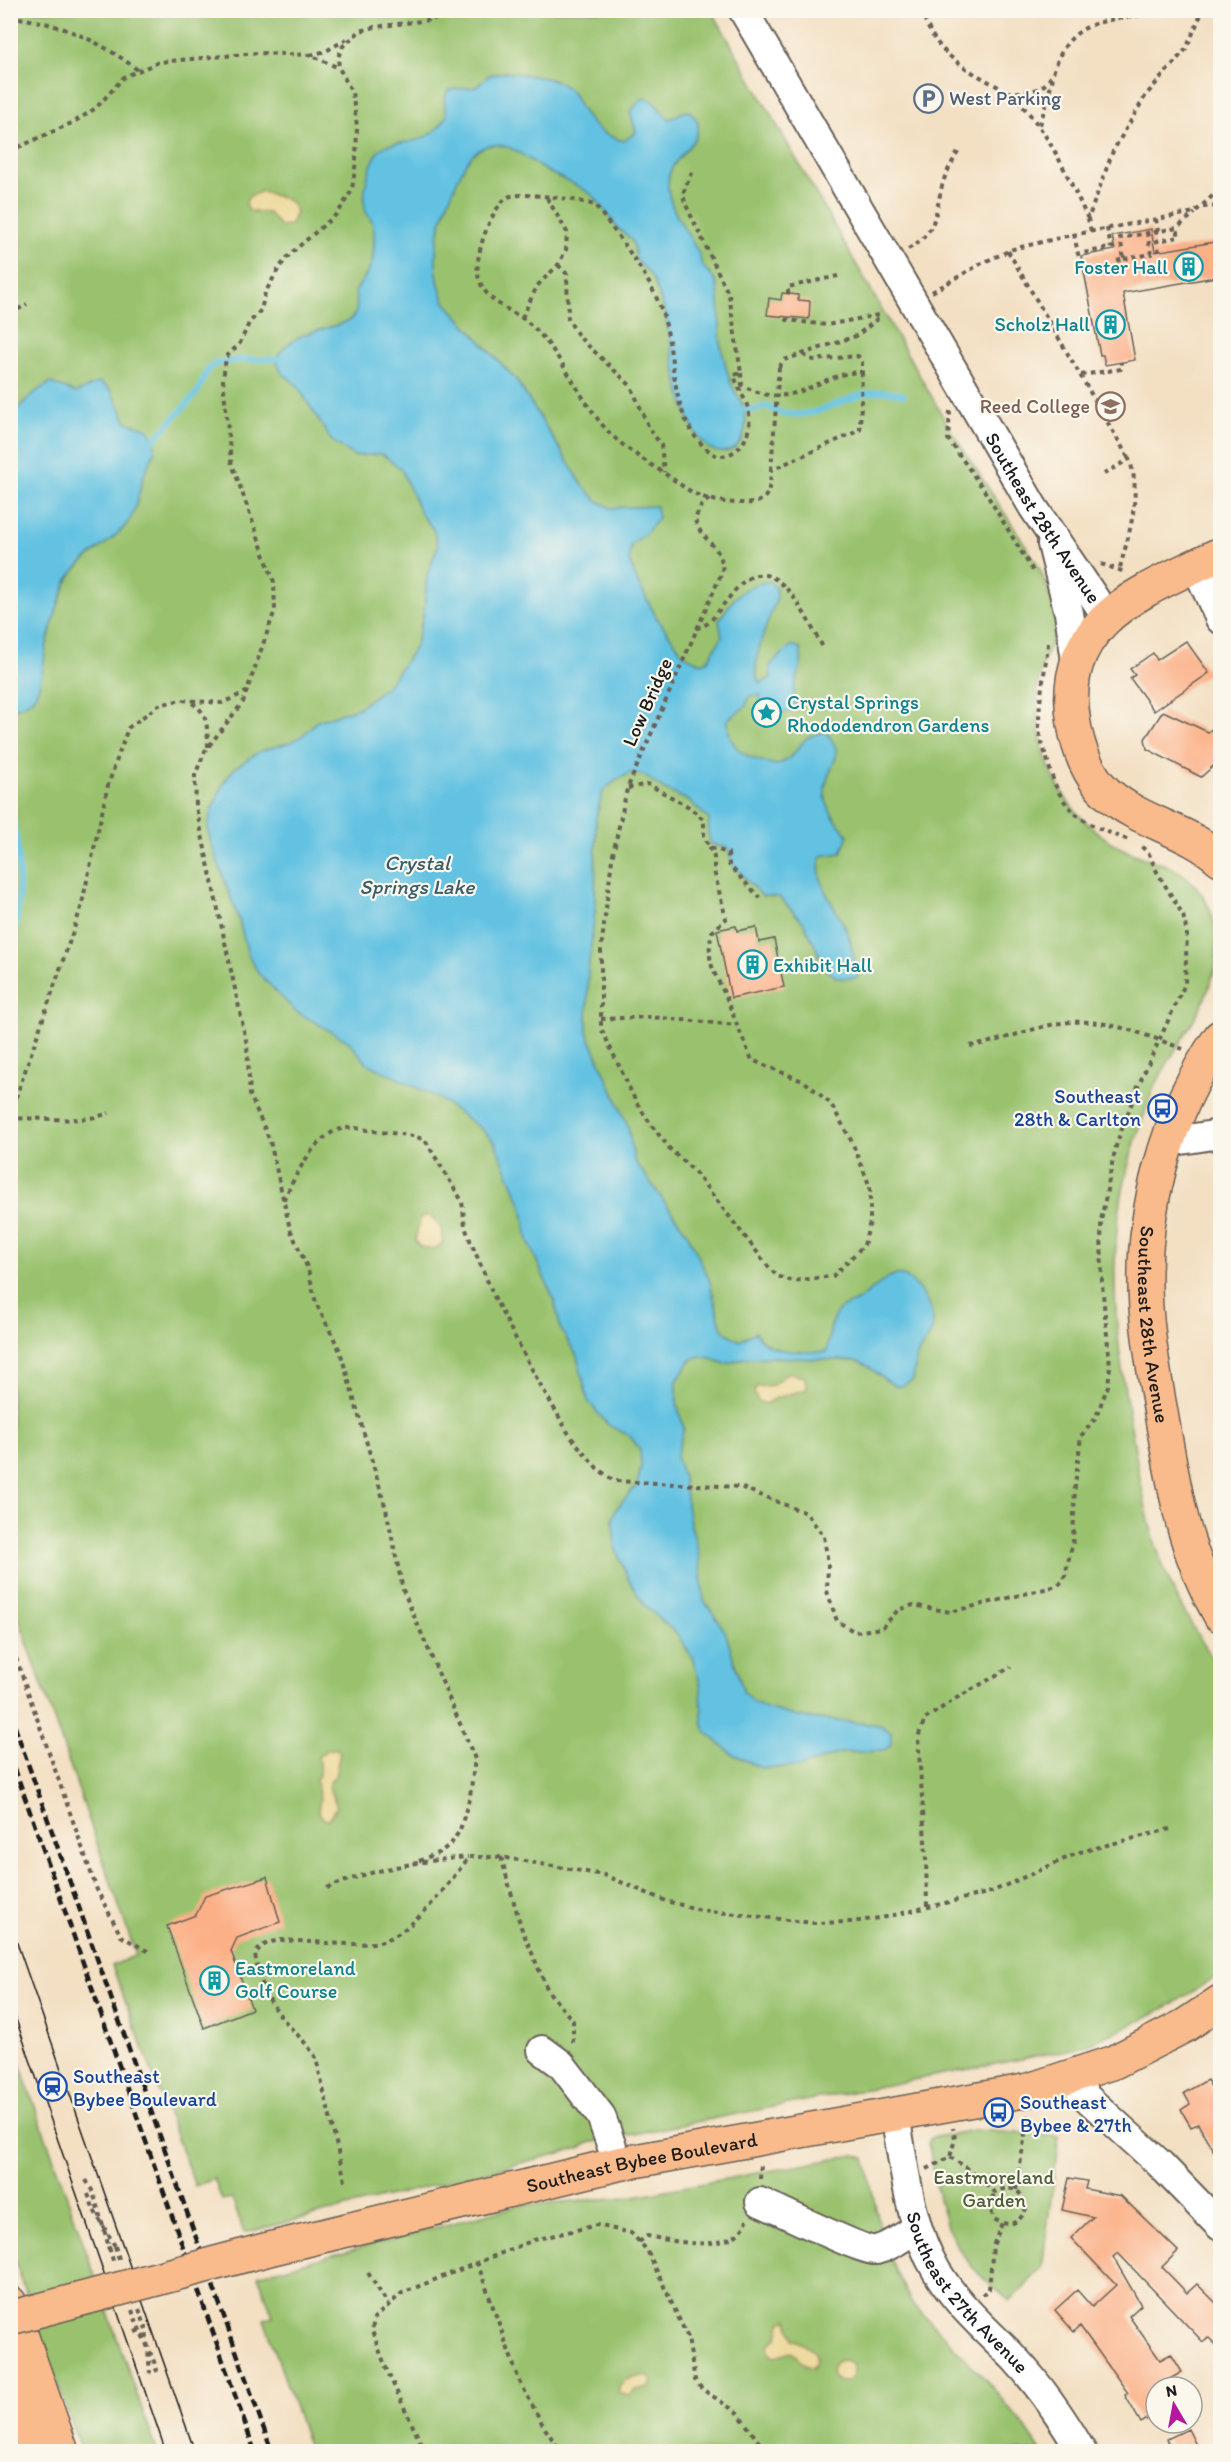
<svg xmlns="http://www.w3.org/2000/svg" width="1231" height="2462" font-family="Itim,sans-serif">
  <style>
    .green { fill: #9ac26e; stroke: #5b6f45; stroke-width: 1.5 }
    .sand { fill: #eeda9e; stroke: #857b5d; stroke-width: 1.5 }
    .water { fill: #64c2e2; stroke: #406f7f; stroke-width: 1.5 }
    .lines { fill: none; stroke-linecap: round; stroke-linejoin: round }
    .stream { stroke: #64c2e2; stroke-width: 6 }
    .building { fill: #fbb087 }
    .minor-casing { stroke: #676056; stroke-width: 32 }
    .major-casing { stroke: #676056; stroke-width: 36 }
    .highway-casing { stroke: #676056; stroke-width: 36 }
    .path { stroke: #676056; stroke-width: 4; stroke-dasharray: 4.5 4.5; stroke-linecap: butt }
    .minor { stroke: #fff; stroke-width: 28 }
    .major { stroke: #fabb8c; stroke-width: 33 }
    .highway { stroke: #fabb8c; stroke-width: 33 }
    .tram { stroke: #1c1c1c; stroke-width: 1.5 }
    .rail { stroke: #1c1c1c; stroke-width: 4.5; stroke-dasharray: 9 4.5; stroke-linecap: butt }
    .major-bridge-casing { stroke: #676056; stroke-width: 36; stroke-linecap: butt }
    .path-bridge { stroke: #676056; stroke-width: 4; stroke-dasharray: 4.5 4.5; stroke-linecap: butt }
    .major-bridge { stroke: #fabb8c; stroke-width: 33 }
    .labels { text-anchor: middle; stroke-width: 4.5; stroke-linejoin: round; paint-order: stroke }
    .service-label { font-size: 20px; fill: #4e5e75; stroke: #fbf7ec; text-anchor: start }
    .culture-label { font-size: 20px; fill: #0d838f; stroke: #fbf7ec; text-anchor: start }
    .education-label { font-size: 20px; fill: #785e54; stroke: #fbf7ec; text-anchor: end }
    .street-label { font-size: 20px; fill: #1c1c1c; stroke: #fbf7ec }
    .transit-label { font-size: 20px; fill: #164399; stroke: #fbf7ec; text-anchor: start }
    .park-label { font-size: 20px; fill: #4e5e3d; stroke: #fbf7ec }
    .water-label { font-size: 21px; font-style: italic; fill: #395e6b; stroke: #fbf7ec }
  </style>
  <rect width="100%" height="100%" fill="#fbf7ec"/>
  <filter id="ink" filterUnits="userSpaceOnUse"><feTurbulence type="fractalNoise" baseFrequency=".0167" numOctaves="2"/><feDisplacementMap in="SourceGraphic" scale="12" xChannelSelector="R" yChannelSelector="G"/><feConvolveMatrix kernelMatrix="1 2 1 2 8 2 1 2 1" color-interpolation-filters="sRGB"/></filter>
  <filter id="wash" filterUnits="userSpaceOnUse"><feTurbulence type="fractalNoise" baseFrequency=".008" numOctaves="4" result="noise"/><feDisplacementMap in="SourceGraphic" scale="24" xChannelSelector="R" yChannelSelector="G"/><feGaussianBlur stdDeviation="1.35" result="paint"/><feColorMatrix in="noise" values="0 0 0 0 0 0 0 0 0 0 0 0 0 0 0 0 0 1.4 0 .05"/><feComposite in="paint" operator="in"/></filter>
  <g filter="url(#wash)">
    <rect width="100%" height="100%" fill="#f3dfc2"/>
    <!-- green -->
    <path class="green" d="M10,11H712L950,429L1037,563C1046,583 1059,611 1054,634C1051,646 1044,657 1041,669C1031,711 1040,758 1063,794C1078,818 1102,839 1127,851C1141,858 1155,860 1168,866C1200,880 1217,912 1217,946C1217,999 1177,1041 1155,1086C1149,1097 1146,1110 1142,1121C1103,1229 1112,1317 1131,1427C1139,1471 1145,1518 1161,1560C1175,1600 1197,1635 1220,1669V1974C1175,2005 1129,2028 1078,2048L588,2143L580,2148L244,2233L232,2198L222,2200L214,2179L195,2186L112,1966L136,1955L11,1596Z
      M10,2036L157,2451H81L11,2249Z
      M974,2130L1059,2136L1042,2268L1010,2301C944,2250 943,2220 928,2143L931,2138Z
      M855,2155L865,2158L884,2246L911,2302L985,2379L1022,2423L1041,2451H310L264,2319L273,2316L258,2275L520,2205L629,2197Z"/>
    <!-- sand -->
    <path class="sand" d="M262,191C276,199 290,194 296,212L291,225L280,226L269,213L249,211L246,204L248,197Z
      M426,1215C437,1218 445,1232 443,1243L434,1249L420,1247L415,1241L420,1219Z
      M788,1372L805,1378L807,1389L776,1398L766,1404L758,1401L754,1393L756,1387L773,1385Z
      M328,1749H338L340,1753L335,1776L328,1785L337,1807L329,1819H324L318,1812L320,1799L316,1781L320,1772L318,1757Z
      M788,2319L793,2339C806,2345 824,2350 813,2368L807,2366L792,2352L775,2357L770,2355L768,2345L778,2338L781,2322Z
      M832 2371a11 11 0 1 1 22 0a11 11 0 1 1-22 0Z
      M646,2375L652,2379L650,2388L635,2390L628,2396L619,2393V2386L625,2380Z"/>
    <!-- water -->
    <path class="water" d="M506,72C527,76 552,75 569,89C575,94 577,103 581,109C592,127 604,136 624,141L636,132L630,112L640,100L646,98C659,102 660,114 670,119L683,112L690,111L698,122C700,152 661,157 669,194C673,215 688,233 697,250C700,254 700,259 702,264C706,271 713,275 716,283C723,304 717,329 722,351C725,362 728,377 733,388C738,397 744,404 745,414C748,428 742,451 724,452C681,455 672,342 665,313C661,300 656,284 649,273C646,269 641,266 638,262C633,255 636,247 631,240C628,234 621,233 617,227C612,221 599,202 594,197C580,184 559,179 543,169C526,159 509,140 487,146C466,152 459,178 451,195C436,230 429,266 445,302L517,381L582,484L596,500L611,508L656,506L658,518L647,532L631,545L629,560L638,583L657,618L684,655L701,663L708,660L722,637L719,620C734,597 741,586 769,581L776,588L777,598C770,617 747,668 760,683L771,678L770,665L792,645L800,648C804,663 799,672 795,686C792,695 798,701 794,710L782,713L760,702V695L750,696L745,707L728,719C727,752 749,759 777,765C805,753 794,736 826,732C848,758 828,763 825,789C824,807 837,823 848,835L841,853L821,856C812,886 841,911 849,937C853,950 855,965 858,978H838L827,971L804,923L779,897L762,896L733,865L728,848L711,844L708,834L709,819L689,801L663,789L645,776L631,773L618,779L603,791L596,817L595,912L588,971L587,1032L628,1126L634,1160L687,1233L709,1279L721,1326L725,1332L740,1341L755,1332C769,1356 801,1351 826,1352C831,1338 828,1320 840,1309C845,1305 852,1304 857,1301C883,1286 895,1254 923,1295C928,1303 934,1315 933,1325C932,1337 923,1343 918,1353C915,1360 915,1371 913,1380L899,1387C881,1381 873,1365 855,1361L773,1357L746,1358L725,1364L711,1358L698,1356L690,1361L677,1381V1404L684,1428L676,1457L683,1477L689,1518L698,1551L704,1600L725,1631L744,1693L754,1702L766,1708L799,1717L880,1725L891,1732V1745L883,1751L839,1753L801,1767L761,1768L731,1753L706,1732L702,1722L701,1687L693,1659L677,1634L645,1606L629,1581L615,1547L613,1517L616,1509L637,1485L641,1466L640,1450L630,1436L608,1425L588,1401L577,1356L561,1330L554,1300L528,1241L522,1206L495,1143L483,1130L438,1098L368,1064L348,1041L295,1011L259,974L248,955L239,920L210,840L208,826L211,812L224,782L235,768L260,751L291,742L303,735L317,721L358,708L388,685L412,652L417,641L424,613L427,575L438,546L433,529L421,514L401,469L382,454L354,456L331,440L297,385L281,372L276,359C296,321 350,334 356,311C358,305 356,298 355,292C362,279 371,272 373,256C374,247 376,228 371,220C369,216 365,213 365,208C362,190 369,167 378,152C389,135 425,154 447,116L444,100L448,90L476,87L489,75Z
      M99,382L110,389L127,422L149,429C161,451 152,455 144,475C138,492 138,511 125,526C110,544 84,556 71,575C63,587 52,625 48,640C40,668 47,705 11,708V421C15,407 37,389 51,383L76,393Z"/>
    <g class="lines">
      <!-- stream -->
      <path class="stream" d="M10,407L13,413
        M744,409L755,410L766,406C773,409 779,414 787,414C831,419 858,380 904,395
        M154,440L197,393L208,369L215,364L237,360L276,359
        M10,735L13,744L10,784
        M10,808C19,843 21,883 17,919C15,930 12,940 10,951"/>
    </g>
    <g id="blocks">
      <!-- building -->
      <path class="building" d="M1151,229L1155,252L1221,241V276L1123,293L1135,360L1105,365L1103,355H1100L1081,256L1115,250L1112,236Z
        M782,293L798,295V300L810,301L809,319L767,315L769,298L781,300Z
        M1186,641L1209,673L1154,711L1130,678L1135,675L1130,669L1153,653L1157,660Z
        M1163,711L1208,732L1221,721V759L1201,777L1147,749L1145,739Z
        M736,926L737,931L756,927L759,942L774,939L784,987L731,998L717,930Z
        M267,1877L280,1922L237,1938L231,1951L252,2009L204,2028L167,1926L196,1915L205,1896Z
        M1207,2080L1214,2092L1221,2088V2164L1198,2124L1191,2127L1181,2110L1190,2104L1184,2093Z
        M1069,2178L1087,2181L1085,2189L1121,2196L1178,2251L1162,2267L1187,2293L1197,2284L1221,2308V2350L1208,2337L1203,2342L1118,2253L1113,2257L1141,2305L1129,2316L1160,2360L1171,2354L1182,2372L1156,2387V2414L1141,2423L1125,2395L1128,2393L1080,2326L1074,2332L1055,2310L1077,2290L1092,2307L1116,2285L1071,2238L1093,2217L1062,2210Z
        M1188,2429L1199,2451H1173L1167,2439Z"/>
    </g>
  </g>
  <g filter="url(#ink)">
    <use href="#blocks" fill-opacity="0" stroke="#676056" stroke-width="1.5"/>
    <g class="lines">
      <defs>
        <g id="minor">
          <path id="s1" d="M743,10L1033,507L1107,617"/>
          <path d="M1052,544L1069,613L1076,661"/>
          <path d="M1196,566L1220,619"/>
          <path d="M1168,1142L1220,1134"/>
          <path d="M542,2050L561,2064L601,2116L618,2164"/>
          <path d="M1071,2078L1086,2097L1160,2164L1220,2226"/>
          <path id="s2" d="M895,2116C905,2168 909,2224 936,2270C957,2305 987,2330 1015,2359C1041,2387 1063,2419 1082,2452"/>
          <path d="M760,2202C779,2210 864,2252 876,2250C890,2247 904,2236 917,2228"/>
        </g>
        <g id="major">
          <path d="M1220,554C1144,591 1056,619 1074,724C1078,748 1088,776 1107,793C1140,823 1187,829 1220,859"/>
          <path id="s3" d="M1220,1037C1166,1115 1139,1214 1146,1308C1149,1349 1157,1390 1164,1430C1176,1498 1185,1554 1220,1615"/>
          <path id="s4" d="M265,2250L618,2164L1029,2090L1114,2062L1186,2025L1220,2002"/>
        </g>
        <path id="highway" d="M10,2303L62,2452
          M10,2381L35,2452"/>
      </defs>
      <!-- minor casing -->
      <use href="#minor" class="minor-casing"/>
      <!-- major casing -->
      <use href="#major" class="major-casing"/>
      <!-- highway casing -->
      <use href="#highway" class="highway-casing"/>
      <!-- path -->
      <path class="path" d="M922,10C931,45 953,62 984,79C994,85 1006,90 1015,98C1050,133 1067,175 1088,219
        M10,17C59,22 101,41 139,71
        M310,55L326,51L347,39
        M1007,92C1067,95 1044,63 1074,36C1097,15 1133,20 1162,10
        M1040,125L1053,78
        M10,151L74,122L96,108L124,77L159,62L257,53L310,55L339,68
        M692,172L683,193L685,203L729,295L741,373L734,375C737,386 743,395 747,405C755,429 743,457 717,456C665,426 679,353 660,306C645,269 619,238 596,206C587,200 518,191 508,197C491,207 472,260 479,279C487,305 514,309 532,326C558,350 574,387 595,415C612,441 638,456 664,473C675,480 686,490 698,495C710,501 729,503 743,503C768,505 770,492 771,470L860,430L862,372
        M1203,207L1220,206
        M1156,219L1158,231
        M1107,228L1111,248
        M1091,231L1088,219L1113,151L1146,95L1186,49L1203,10
        M1074,234L1078,254L1114,247
        M908,249C937,233 935,214 942,186C945,173 954,160 960,148
        M1008,251L1129,459
        M1159,252L1157,241L1179,237L1177,228
        M1124,259L1151,254L1147,233
        M1117,261L1124,259L1120,238L1177,228L1195,213
        M558,265L567,274L568,319L579,337L631,386L649,428L661,445L664,472
        M932,292L982,263L1013,249L1067,236L1195,212L1220,189
        M788,294V287L838,276
        M10,314L27,304
        M522,318L537,286L558,265L566,250L567,232L547,198
        M779,367L784,360L856,336L879,318L878,315L827,325L787,320V317
        M741,373L742,385C794,415 817,372 862,372V362L858,356L813,360L802,354
        M1081,375L1121,369V362
        M950,411L948,439L984,490L1033,571
        M1104,474L1129,459C1143,494 1128,537 1119,571
        M1101,564L1125,572
        M696,628C710,626 715,615 723,605C731,596 739,583 749,578C783,559 809,625 823,647
        M1048,643C1046,669 1039,695 1039,722C1038,736 1044,749 1048,762C1060,812 1083,824 1129,840
        M192,703C209,713 207,729 208,747
        M628,788L648,784L689,807L704,820V835L709,847L728,853L729,865L760,898
        M709,847L714,857V871L726,919L712,932C705,964 715,972 727,999C735,1020 743,1040 752,1060L805,1082L831,1104L852,1142L870,1187V1222L864,1245L833,1276L793,1281L777,1276L767,1265L694,1171L670,1149L652,1126L636,1102L601,1028V950L612,859L627,789L722,572C726,548 700,541 695,519L701,506L710,498
        M601,1019L650,1017L737,1025
        M970,1046C1005,1041 1036,1025 1070,1022C1108,1019 1149,1036 1183,1049
        M10,1115L81,908L108,785L128,728L159,705L181,700L222,703L246,692
        M10,1119C44,1116 77,1125 109,1113
        M284,1200C295,1176 316,1131 346,1128C356,1127 365,1130 374,1131C392,1134 408,1133 425,1140L462,1201L465,1227L472,1245L497,1303L536,1377L570,1436L597,1468L614,1481L740,1487L806,1513L824,1536L828,1564L827,1591L837,1621L855,1632L882,1628L898,1610L913,1605L950,1612L1057,1586L1064,1580L1073,1542L1075,1485L1081,1436L1095,1419L1108,1386L1110,1366L1102,1284L1101,1221L1112,1164L1117,1142L1139,1084L1185,984L1187,933L1183,915L1157,872L1149,854L1141,846
        M10,1641L97,1890L121,1936L149,1952
        M501,1857L521,1927L548,1991L573,2021V2045
        M419,1861L440,1852L451,1844L460,1830L470,1796L475,1759L403,1590L386,1509L340,1351L316,1303L308,1269L290,1229L270,1141L250,1095L247,1045L196,807L195,775L205,751L243,702L275,610L274,582L231,461L223,380L226,357L240,343L249,323L261,310L265,293L279,268L290,254L338,213L352,190L356,161L357,126L352,92L339,68L338,57L343,46L360,31L375,27L429,20L470,10
        M327,1888C373,1869 419,1861 468,1857
        M927,1906L926,1856L918,1737L925,1719L955,1699L1011,1667
        M950,2157L967,2168L995,2192C1011,2184 1023,2190 1026,2208C1020,2224 1009,2228 994,2219L989,2205L995,2192
        M927,2169L950,2157L955,2139L953,2128
        M760,2179L761,2163
        M86,2180L93,2192L114,2264
        M345,2181L316,2058C306,2041 292,2031 280,2015C266,1998 258,1976 255,1954C262,1944 269,1942 281,1940C309,1941 353,1947 379,1942C412,1935 449,1883 469,1857H501L604,1875L666,1901L701,1910L814,1923L852,1922L886,1917L991,1892L1080,1852L1170,1829
        M1016,2190L1028,2115
        M639,2242L647,2236C673,2241 736,2256 747,2220
        M115,2246L120,2262
        M477,2262L519,2380L544,2427L561,2452
        M368,2273L388,2304
        M982,2295L989,2289L993,2246L1002,2223
        M139,2309L146,2328
        M132,2310C139,2331 150,2349 157,2370L150,2373
        M425,2452L388,2373L372,2331L374,2318L402,2293L534,2240L597,2225L631,2233L647,2250L688,2338L695,2380L702,2389L738,2413L766,2452"/>
      <!-- minor -->
      <use href="#minor" class="minor"/>
      <!-- major -->
      <use href="#major" class="major"/>
      <!-- highway -->
      <use href="#highway" class="highway"/>
      <!-- tram -->
      <path class="tram" d="M10,1923L195,2452
        M10,2002L166,2452"/>
      <!-- rail -->
      <path class="rail" d="M10,1713L272,2452
        M10,1755L255,2452"/>
      <defs>
        <path id="major-bridge" d="M10,2318L265,2250"/>
      </defs>
      <!-- major-bridge casing -->
      <use href="#major-bridge" class="major-bridge-casing"/>
      <!-- path-bridge -->
      <path class="path-bridge" d="M771,470L779,367
        M88,2194L94,2210L115,2246L104,2250
        M135,2332L146,2328L150,2373"/>
      <!-- major-bridge -->
      <use href="#major-bridge" class="major-bridge"/>
    </g>
  </g>
  <!-- icons -->
  <defs>
    <symbol id="parking-ring" viewBox="-11 -11 22 22"><circle r="9.5" fill="#fbf7ec" stroke="#5c6f8a" stroke-width="1.5"/><path d="M-3.5-5.5H1a3.5 3.5 0 0 1 0 7H-1V5.5H-3.5ZM-1-3.4V-.6H.8a1.4 1.4 0 0 0 0-2.8Z" fill="#5c6f8a"/></symbol>
    <symbol id="building-ring" viewBox="-11 -11 22 22"><circle r="9.5" fill="#fbf7ec" stroke="#0f9aa8" stroke-width="1.5"/><path d="M-4-6H4V6H1V3H-1V6H-4ZM-2.5-4.3h1.7v1.8h-1.7ZM.8-4.3h1.7v1.8H.8ZM-2.5-1h1.7V.8h-1.7ZM.8-1h1.7V.8H.8Z" fill="#0f9aa8"/></symbol>
    <symbol id="university-ring" viewBox="-11 -11 22 22"><circle r="9.5" fill="#fbf7ec" stroke="#8d6e63" stroke-width="1.5"/><path d="M0-5L7-2L0 1L-7-2ZM-4 1L0 2.5L4 1V4Q0 6-4 4Z" fill="#8d6e63"/></symbol>
    <symbol id="sight-ring" viewBox="-11 -11 22 22"><circle r="9.5" fill="#fbf7ec" stroke="#0f9aa8" stroke-width="1.5"/><path d="M0-6L1.8-2.2L6-1.7L2.9 1.2L3.7 5.4L0 3.3L-3.7 5.4L-2.9 1.2L-6-1.7L-1.8-2.2Z" fill="#0f9aa8"/></symbol>
    <symbol id="bus-ring" viewBox="-11 -11 22 22"><circle r="9.5" fill="#fbf7ec" stroke="#1a4fb4" stroke-width="1.5"/><path d="M-5-6H5V4H4V6H2V4H-2V6H-4V4H-5ZM-3.5-4V0h7V-4ZM-3.5 1.2v1.5H-2V1.2ZM2 1.2v1.5H3.5V1.2Z" fill="#1a4fb4"/></symbol>
    <symbol id="station-ring" viewBox="-11 -11 22 22"><circle r="9.5" fill="#fbf7ec" stroke="#1a4fb4" stroke-width="1.5"/><path d="M-3-6H3Q5-6 5-4V2Q5 4 3 4L4.5 6H3L1.5 4h-3L-3 6H-4.5L-3 4Q-5 4-5 2V-4Q-5-6-3-6ZM-3.5-4v3h7v-3ZM-3.5 1v1.5H-2V1ZM2 1v1.5H3.5V1Z" fill="#1a4fb4"/></symbol>
  </defs>
  <g fill-rule="evenodd">
    <use href="#parking-ring" x="912" y="82" width="33" height="33"/>
    <use href="#building-ring" x="1172" y="250" width="33" height="33"/>
    <use href="#building-ring" x="1094" y="308" width="33" height="33"/>
    <use href="#university-ring" x="1094" y="390" width="33" height="33"/>
    <use href="#sight-ring" x="750" y="696" width="33" height="33"/>
    <use href="#building-ring" x="736" y="948" width="33" height="33"/>
    <use href="#bus-ring" x="1146" y="1092" width="33" height="33"/>
    <use href="#building-ring" x="198" y="1964" width="33" height="33"/>
    <use href="#station-ring" x="36" y="2070" width="33" height="33"/>
    <use href="#bus-ring" x="982" y="2096" width="33" height="33"/>
  </g>
  <g class="labels">
    <!-- service labels -->
    <g class="service-label">
      <text x="949" y="105">West Parking</text>
    </g>
    <!-- culture labels -->
    <g class="culture-label">
      <text x="1168" y="274" text-anchor="end">Foster Hall</text>
      <text x="1090" y="331" text-anchor="end">Scholz Hall</text>
      <text x="787" y="709">Crystal Springs<tspan x="787" dy="23">Rhododendron Gardens</tspan></text>
      <text x="773" y="972">Exhibit Hall</text>
      <text x="235" y="1975">Eastmoreland<tspan x="235" dy="23">Golf Course</tspan></text>
    </g>
    <!-- education labels -->
    <g class="education-label">
      <text x="1090" y="413">Reed College</text>
    </g>
    <!-- street labels -->
    <g class="street-label">
      <text dy="7" stroke="none"><textPath href="#s1" startOffset="590">Southeast 28th Avenue</textPath></text>
      <text transform="translate(647 702) rotate(-66)" y="7">Low Bridge</text>
      <text dy="7" stroke="none"><textPath href="#s3" startOffset="303">Southeast 28th Avenue</textPath></text>
      <text dy="7" stroke="none"><textPath href="#s4" startOffset="387">Southeast Bybee Boulevard</textPath></text>
      <text dy="7" stroke="none"><textPath href="#s2" startOffset="196">Southeast 27th Avenue</textPath></text>
    </g>
    <!-- transit labels -->
    <g class="transit-label">
      <text x="1141" y="1103" text-anchor="end">Southeast<tspan x="1141" dy="23">28th &amp; Carlton</tspan></text>
      <text x="73" y="2083">Southeast<tspan x="73" dy="23">Bybee Boulevard</tspan></text>
      <text x="1020" y="2109">Southeast<tspan x="1020" dy="23">Bybee &amp; 27th</tspan></text>
    </g>
    <!-- park labels -->
    <g class="park-label">
      <text x="994" y="2184">Eastmoreland<tspan x="994" dy="23">Garden</tspan></text>
    </g>
    <!-- water labels -->
    <g class="water-label">
      <text x="417" y="870">Crystal<tspan x="417" dy="24">Springs Lake</tspan></text>
    </g>
  </g>
  <!-- margin -->
  <rect width="1231" height="2462" fill="none" stroke="#fbf7ec" stroke-width="36"/>
  <!-- north arrow -->
  <g transform="translate(1174 2405) rotate(350)"><circle r="28" fill="#fbf7ec" stroke="#a29f99" stroke-width="1.5"/>
  <path d="M0-4.5L10 22L0 15L-10 22Z" fill="#b5179e"/>
  <text y="-9" font-size="16" font-weight="bold" text-anchor="middle" fill="#1c1c1c">N</text>
  </g>
</svg>
